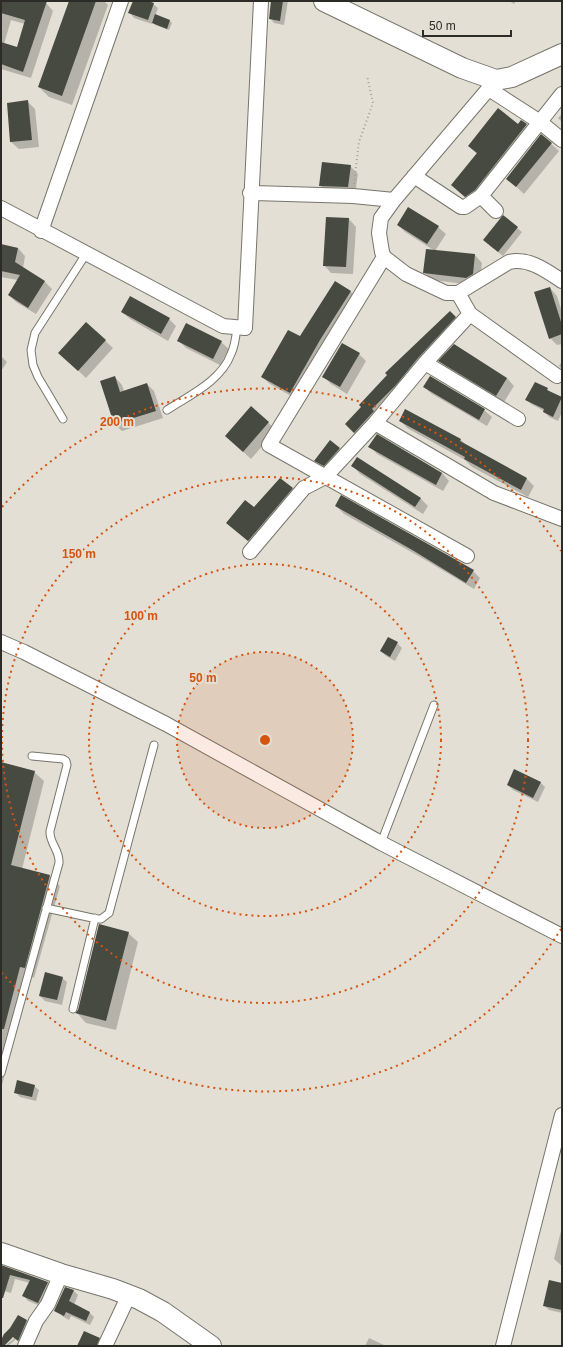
<svg xmlns="http://www.w3.org/2000/svg" width="563" height="1347" font-family="Helvetica,sans-serif">
  <style>
    .shadow { fill: #0003; fill-rule: evenodd }
    .building { fill: #474a40 }
    .lines { fill: none; stroke-linecap: round; stroke-linejoin: round }
    .lane-casing { stroke: #78756b; stroke-width: 9 }
    .street-casing { stroke: #78756b; stroke-width: 16 }
    .secondary-casing { stroke: #78756b; stroke-width: 22 }
    .path { stroke: #a4a098; stroke-width: 2; stroke-dasharray: 1 3; stroke-linecap: butt }
    .lane { stroke: #fff; stroke-width: 7 }
    .street { stroke: #fff; stroke-width: 14 }
    .secondary { stroke: #fff; stroke-width: 20 }
    .ring { fill: none; stroke: #d5540f; stroke-width: 2; stroke-dasharray: 2 4 }
    .centre { fill: #d5540f; stroke: #e3dfd4; stroke-width: 2 }
    .ring-label { font-size: 12px; text-anchor: middle; font-weight: bold; fill: #d5540f; stroke: #e3dfd4; stroke-width: 4; stroke-linejoin: round; paint-order: stroke }
  </style>
  <rect width="100%" height="100%" fill="#e3dfd4"/>
  <!-- shadow -->
  <path class="shadow" d="M1,1H39L46,3L53,11L31,78L1,69ZM11,20L25,24L17,48L4,44Z
    M70,1H104L108,5L72,105L49,97L39,87Z
    M134,1H145L153,4L158,8L155,16L170,21L172,23L169,30L155,25L153,22L152,24L134,18L130,13Z
    M272,1H288L284,25L274,23L270,18Z
    M509,1H516L514,4Z
    M28,102L35,109L39,147L19,149L11,142Z
    M562,114V122L558,118Z
    M521,121L533,131L472,203L459,192L477,154L469,146L518,125Z
    M541,135L559,151L524,194L507,178Z
    M350,166L358,174L355,194L328,193L320,185Z
    M349,219L356,227L353,274L331,273L324,265Z
    M398,225L438,227L446,234L435,251L405,232Z
    M517,228L522,232L503,256L489,245Z
    M1,245L18,248L25,256L23,268L45,282L52,289L36,314L16,302L9,295L18,280L1,277Z
    M475,255L482,263L480,281L474,285L432,280L424,272Z
    M335,282L351,292L358,299L298,400L270,384L262,377L300,338Z
    M550,288L557,296L562,312V344L557,345L550,338Z
    M122,312L169,319L176,326L168,341L130,319Z
    M450,312L460,322L359,437L346,424Z
    M86,323L113,348L86,378L67,360Z
    M179,341L221,342L229,349L220,365L186,348Z
    M359,354L366,361L347,394L331,384L324,377Z
    M1,356L7,362L1,371Z
    M440,361L507,378L514,386L504,402L447,368Z
    M562,361V369L559,366Z
    M115,377L122,385L124,391L147,384L154,391L163,418L122,431L114,424L101,382Z
    M424,387L484,410L492,417L487,426L432,394Z
    M547,389L551,393L562,398V412L558,421L549,417L544,411L531,404L527,400Z
    M251,407L276,430L251,459L226,436Z
    M400,420L461,440L467,446L527,479L534,486L528,497L472,467L465,460L407,428Z
    M377,435L442,473L449,481L443,491L377,454L370,446Z
    M330,442L344,453L329,470L320,465L315,460Z
    M353,466L420,498L428,506L423,514L360,474Z
    M292,489L299,496L256,548L227,523Z
    M336,506L473,571L480,578L474,589L422,558L344,514Z
    M397,643L402,648L395,661L386,656L381,651Z
    M1,763L34,772L44,781L22,869L50,876L60,886L34,978L30,976L1,1089Z
    M540,782L545,787L538,802L513,790L508,785Z
    M128,933L138,942L116,1030L86,1023L77,1013Z
    M62,978L67,982L62,1005L45,1001L40,996Z
    M34,1086L39,1090L36,1101L20,1097L15,1092Z
    M562,1227V1266L554,1259Z
    M1,1266L48,1283L53,1287L43,1307L28,1301L24,1296L30,1283L15,1279L11,1293L1,1290Z
    M562,1284V1313L549,1310L544,1305Z
    M65,1288L74,1291L78,1295L74,1305L89,1312L94,1317L90,1325L71,1316L69,1320L62,1316L57,1311Z
    M26,1321L29,1323L20,1342L16,1339L8,1346H5L18,1335L16,1333L1,1346V1343Z
    M369,1338L384,1345L385,1346H365Z"/>
  <!-- building -->
  <path class="building" d="M1,1H47L23,72L1,64V42L17,47L25,20L1,13Z
    M69,1H96L62,96L38,87Z
    M133,1H148L154,3L148,20L128,13Z
    M271,1H283L280,21L269,19Z
    M155,14L170,20L167,29L152,23Z
    M28,100L32,140L10,142L7,103Z
    M498,108L518,124L521,120L527,124L475,190L465,197L451,185L477,153L468,146Z
    M541,134L552,143L516,187L506,179Z
    M322,162L351,165L348,187L319,186Z
    M408,207L439,226L427,244L397,225Z
    M503,215L518,227L498,252L483,240Z
    M326,217L349,218L346,267L323,266Z
    M1,244L18,248L15,262L45,281L28,308L8,295L20,275L1,271Z
    M426,249L475,254L473,274L466,278L423,273Z
    M335,281L351,291L320,340L290,393L261,377L288,330L300,336Z
    M550,287L562,325V334L549,339L534,292Z
    M130,296L170,318L161,334L121,312Z
    M450,311L456,317L418,358L396,385L372,409L374,411L354,433L345,424L361,407L359,405L387,375L385,373Z
    M86,322L106,340L78,371L58,353Z
    M186,323L222,341L213,359L177,341Z
    M342,343L360,353L340,387L322,377Z
    M454,344L507,378L496,396L438,361Z
    M115,376L120,392L147,383L156,411L114,424L100,381Z
    M430,376L485,409L479,420L423,387Z
    M535,382L548,388L547,390L562,397L553,417L543,412L544,409L525,400Z
    M251,406L269,422L243,452L225,436Z
    M405,409L461,439L460,441L527,478L521,490L464,459L465,457L399,421Z
    M377,434L442,473L436,485L368,447Z
    M330,440L340,448L324,466L314,461Z
    M357,457L421,498L415,507L351,466Z
    M280,478L293,488L248,541L226,523L245,500L254,507Z
    M341,495L474,570L466,583L414,551L335,506Z
    M388,637L398,642L390,657L380,651Z
    M1,762L35,771L11,865L50,875L25,968L20,967L4,1029H1Z
    M514,769L541,782L533,798L507,785Z
    M99,924L129,932L106,1021L75,1013L78,1010Z
    M45,972L63,977L57,1000L39,996Z
    M17,1080L35,1085L32,1097L14,1093Z
    M1,1265L48,1282L38,1303L22,1296L30,1280L10,1275L3,1298H1Z
    M549,1280L562,1283V1310L543,1306Z
    M65,1287L74,1290L69,1301L90,1312L86,1321L66,1312L64,1316L54,1311Z
    M18,1315L27,1320L18,1341L13,1337L4,1346H1V1340L4,1334L10,1328Z
    M84,1331L100,1338L97,1346H77Z"/>
  <g class="lines">
    <defs>
      <path id="lane" d="M167,410C190,395 221,381 231,354C235,346 236,336 237,327
        M63,419L38,377L33,365L31,350L35,333L86,254
        M381,843L434,705
        M46,908L97,919H101L109,913L154,745
        M73,1009L95,918
        M1,1073L59,863C60,850 49,843 50,831L67,765L66,761L63,759L32,756"/>
      <path id="street" d="M496,80L394,200L381,218L379,233L382,252L384,257L406,274L446,293H458L509,262C528,257 547,271 562,281
        M489,89L540,122L562,140
        M414,176L461,207H465L481,196L562,94
        M250,193L353,196L394,200
        M481,196L496,211
        M1,208L223,326L245,328L261,1
        M41,231L121,1
        M384,257L269,445L467,556
        M458,293L470,314L557,376
        M425,363L518,419
        M375,423L494,493L562,519
        M250,552L304,488L325,477L375,423L425,363L470,314
        M1,642L24,652L166,724L381,843L562,936
        M25,1346L36,1321L48,1304L61,1274
        M105,1346L129,1295
        M503,1346L562,1115"/>
      <path id="secondary" d="M324,1L462,68L496,80L512,77L562,54
        M1,1253L61,1274L113,1289L139,1299L163,1312L211,1346"/>
    </defs>
    <!-- lane casing -->
    <use href="#lane" class="lane-casing"/>
    <!-- street casing -->
    <use href="#street" class="street-casing"/>
    <!-- secondary casing -->
    <use href="#secondary" class="secondary-casing"/>
    <!-- path -->
    <path class="path" d="M354,184L359,142L373,103L367,76"/>
    <!-- lane -->
    <use href="#lane" class="lane"/>
    <!-- street -->
    <use href="#street" class="street"/>
    <!-- secondary -->
    <use href="#secondary" class="secondary"/>
  </g>
  <!-- distance rings -->
  <circle cx="265" cy="740" r="88" fill="#d5540f" fill-opacity=".12"/>
  <g class="ring">
    <circle cx="265" cy="740" r="88"/>
    <circle cx="265" cy="740" r="176"/>
    <circle cx="265" cy="740" r="263"/>
    <path d="M561 929A351 351 0 0 1 2 973M2 507A351 351 0 0 1 561 551"/>
  </g>
  <circle cx="265" cy="740" r="6" class="centre"/>
  <g class="ring-label">
    <text x="117" y="426">200 m</text>
    <text x="79" y="558">150 m</text>
    <text x="141" y="620">100 m</text>
    <text x="203" y="682">50 m</text>
  </g>
  <!-- border -->
  <rect width="563" height="1347" fill="none" stroke="#2d2b27" stroke-width="4"/>
  <!-- scale -->
  <path d="M423 30v6h88v-6" fill="none" stroke="#2d2b27" stroke-width="2"/>
  <text x="429" y="30" font-size="12" fill="#2d2b27" stroke="#e3dfd4" stroke-width="3" paint-order="stroke">50 m</text>
</svg>
